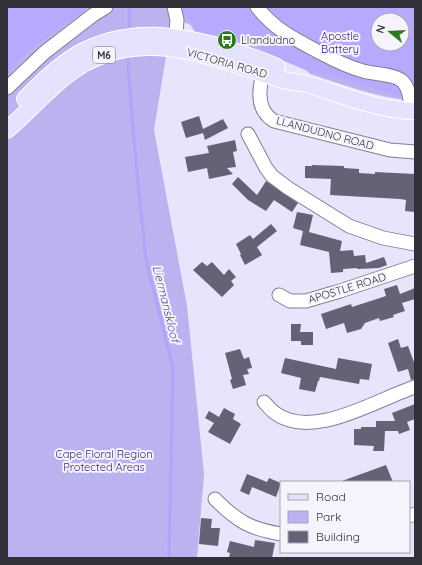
<svg xmlns="http://www.w3.org/2000/svg" width="422" height="565" font-family="Quicksand,sans-serif">
  <style>
    .green { fill: #bbb2f0; fill-rule: evenodd }
    .forest { fill: #b7aafe; fill-rule: evenodd }
    .lines { fill: none; stroke-linecap: round; stroke-linejoin: round }
    .stream { stroke: #b2a4f8; stroke-width: 3 }
    .building { fill: #646274 }
    .minor-casing { stroke: #817f93; stroke-width: 15 }
    .major-casing { stroke: #fff; stroke-width: 18 }
    .minor { stroke: #fff; stroke-width: 13 }
    .major { stroke: #e5e2fe; stroke-width: 16 }
    .labels { text-anchor: middle; stroke-width: 4; stroke-linejoin: round; paint-order: stroke }
    .shield { fill: #f5f4fd; stroke: #6c6c74; stroke-width: 1 }
    .shield-label { font-size: 10px; font-weight: bold; fill: #323139 }
    .park-label { font-size: 11px; fill: #381877; stroke: #f5f4fd }
    .poi-label { font-size: 11px; fill: #323139; stroke: #f5f4fd; text-anchor: start }
    .street-label { font-size: 11px; fill: #323139; stroke: #f5f4fd }
    .water-label { font-size: 12px; font-style: italic; fill: #553d9d; stroke: #f5f4fd }
  </style>
  <rect width="100%" height="100%" fill="#e7e5fb"/>
  <!-- green -->
  <path class="green" d="M7,7H415L411,100C376,98 342,84 310,74L305,68L212,37L189,24L172,19L154,130L187,306L204,474L197,558H7ZM378,20H402V44H378Z"/>
  <!-- forest -->
  <path class="forest" d="M7,7H89L27,52L7,74Z
    M180,7H415V96H398L353,82L310,72L282,60L257,46L232,37H216L195,32ZM378,20H402V44H378Z"/>
  <g class="lines">
    <!-- stream -->
    <path class="stream" d="M129,32V7
      M128,54V67L136,162L146,260L173,368L169,558"/>
  </g>
  <!-- building -->
  <path class="building" d="M199,116L203,129L223,119L228,128L205,140L203,133L186,138L181,122Z
    M235,140L237,151L233,152L236,167L227,168L233,174L209,179L207,168L188,172L185,157L209,153L207,146Z
    M312,165L344,166V168L359,169V173L375,174V172L415,174V212L405,211L406,200L400,199L330,195L331,179L305,178V166H312Z
    M238,177L257,195L266,181L298,203L292,212L274,200L266,211L248,200L232,184Z
    M297,212L313,215L309,232L342,241L340,251L353,250L354,256L365,255L366,263L384,257L387,265L379,268L357,269V268L343,269V272L331,273L329,252L300,245L303,231L293,228Z
    M271,224L277,231L257,247L262,255L245,265L240,255L241,254L236,244L250,235L253,239Z
    M202,262L207,266L212,262L224,275L229,269L236,277L231,281L234,285L222,297L193,270Z
    M397,285L400,294L415,288V299L402,303L405,311L393,315L394,317L380,321L379,318L365,323L361,329L347,333L344,323L326,329L321,314L351,304L352,307L386,296L384,289Z
    M291,324H301L300,332H313V345H301V341H291Z
    M398,339L401,348L408,346L415,365V379L411,380L408,369L398,372L388,343Z
    M240,349L244,359L249,357L252,368L247,369L249,374L243,375L246,385L233,389L230,380L232,379L225,353Z
    M285,358L336,369L338,358L372,364L369,380L360,379L359,384L320,377L319,381H318L315,392L299,389L301,378L281,373Z
    M415,404V419L407,422L410,430L399,434L398,431H385L384,451H373L374,446L354,445V429H361V427H376V421H395L392,413Z
    M224,408L235,414L233,419L241,424L230,444L208,432L214,423L205,418L209,411L219,417Z
    M386,465L393,482H342V481Z
    M247,474L267,482L269,478L281,483L276,497L252,487L249,495L240,491Z
    M201,518L212,519L211,528H220L218,546L199,544Z
    M255,540L275,543L272,558H229L230,553L227,552L230,541L254,547Z"/>
  <g class="lines">
    <defs>
      <path id="minor" d="M174,7L177,20L175,46
        M257,7C275,30 296,40 321,53C334,60 348,67 363,71C373,74 393,74 401,80C410,87 410,101 411,111
        M266,65C259,84 254,109 274,121L390,150L415,152
        M7,88L45,52L93,15L106,7
        M248,134L266,168L272,176L288,188L349,226L383,238L415,244
        M279,295L290,301H306L340,291L415,266
        M264,402C267,405 271,410 275,413C313,441 377,399 415,387
        M215,499C237,521 250,529 281,534
        M409,516L415,514"/>
      <path id="major" d="M25,99C41,83 58,66 78,54C127,27 177,34 228,49C245,55 261,60 277,67
        M7,130C33,108 55,80 85,63C153,27 217,60 283,80C291,82 299,82 307,84C343,95 377,110 415,111"/>
    </defs>
    <!-- minor casing -->
    <use href="#minor" class="minor-casing"/>
    <!-- major casing -->
    <use href="#major" class="major-casing"/>
    <!-- minor -->
    <use href="#minor" class="minor"/>
    <!-- major -->
    <use href="#major" class="major"/>
  </g>
  <!-- icons -->
  <defs>
    <symbol id="bus-disc" viewBox="-11 -11 22 22"><circle r="9.5" fill="#2e781e" stroke="#f5f4fd"/><path d="M-5-6H5V4H4V6H2V4H-2V6H-4V4H-5ZM-3.5-4V0h7V-4ZM-3.5 1.2v1.5H-2V1.2ZM2 1.2v1.5H3.5V1.2Z" fill="#fff"/></symbol>
  </defs>
  <g fill-rule="evenodd">
    <use href="#bus-disc" x="216" y="29" width="22" height="22"/>
  </g>
  <g class="labels">
    <!-- shield labels -->
    <rect class="shield" x="93" y="47" width="22" height="16" rx="3"/>
    <g class="shield-label">
      <text x="104" y="59">M6</text>
    </g>
    <!-- park labels -->
    <g class="park-label">
      <text x="340" y="40">Apostle<tspan x="340" dy="13">Battery</tspan></text>
      <text x="104" y="458">Cape Floral Region<tspan x="104" dy="13">Protected Areas</tspan></text>
    </g>
    <!-- poi labels -->
    <g class="poi-label">
      <text x="241" y="44">Llandudno</text>
    </g>
    <!-- street labels -->
    <g class="street-label">
      <text transform="translate(227 63) rotate(16)" y="4">VICTORIA ROAD</text>
      <text transform="translate(325 133) rotate(15)" y="4">LLANDUDNO ROAD</text>
      <text transform="translate(347 288) rotate(-17)" y="4">APOSTLE ROAD</text>
    </g>
    <!-- water labels -->
    <g class="water-label">
      <text transform="translate(166 304) rotate(76)" y="4">Liermanskloof</text>
    </g>
  </g>
  <!-- border -->
  <rect width="422" height="565" fill="none" stroke="#323139" stroke-width="16"/>
  <!-- legend -->
  <rect x="280" y="481" width="130" height="72" fill="#f5f4fd" stroke="#a7a6af"/>
  <rect x="288" y="494" width="20" height="6" fill="#e5e2fe" stroke="#a7a6af"/>
  <text x="316" y="501" font-size="12" fill="#323139">Road</text>
  <rect x="288" y="511" width="20" height="12" fill="#bbb2f0" stroke="#a7a6af"/>
  <text x="316" y="521" font-size="12" fill="#323139">Park</text>
  <rect x="288" y="531" width="20" height="12" fill="#646274" stroke="#a7a6af"/>
  <text x="316" y="541" font-size="12" fill="#323139">Building</text>
  <!-- north arrow -->
  <g transform="translate(390 32) rotate(288)"><circle r="19" fill="#f5f4fd" stroke="#a7a6af"/>
  <path d="M0-3L7 15L0 10L-7 15Z" fill="#2e781e"/>
  <text y="-6" font-size="11" font-weight="bold" text-anchor="middle" fill="#323139">N</text>
  </g>
</svg>
